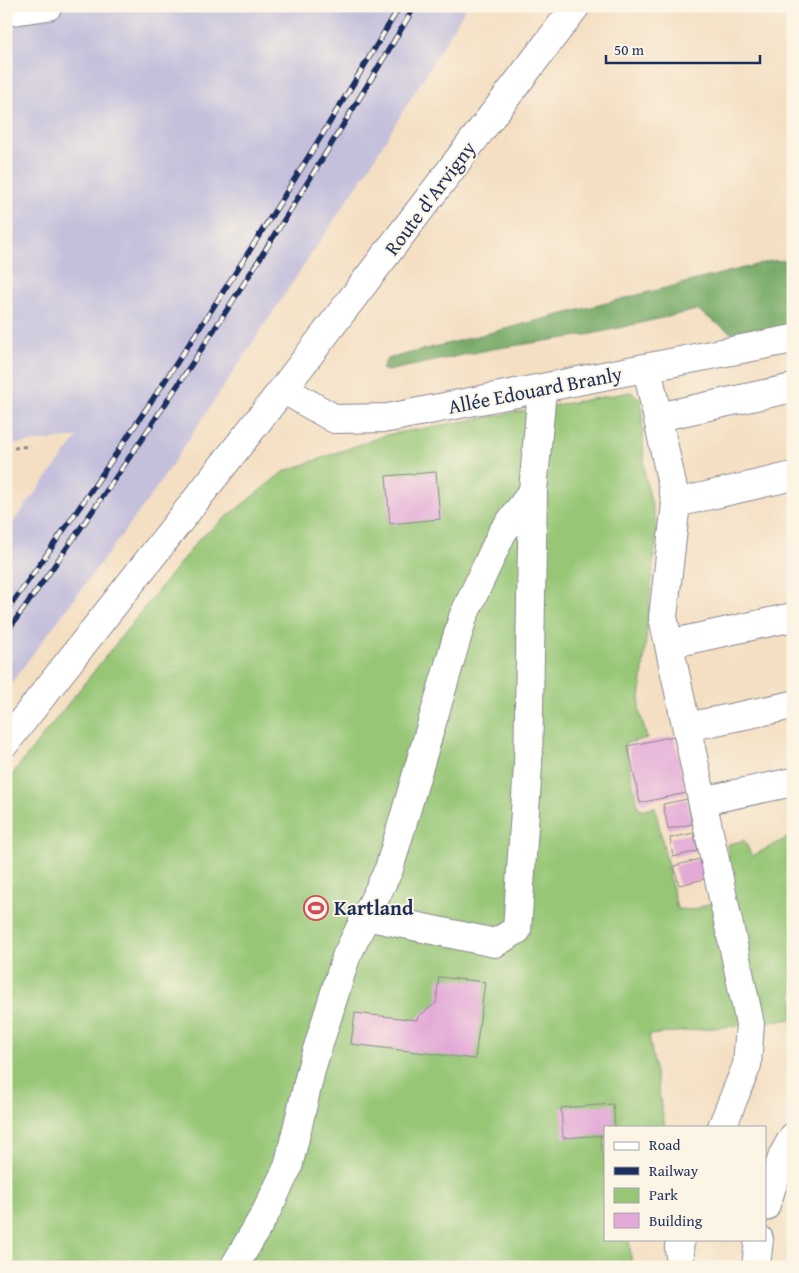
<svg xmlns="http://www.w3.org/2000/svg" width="799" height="1273" font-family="'Gentium Book Plus',serif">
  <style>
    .industrial { fill: #c4c0db }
    .green { fill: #96c676; stroke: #587a6a }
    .forest { fill: #78ab67; stroke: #4a6d62 }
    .building { fill: #e3a9d7 }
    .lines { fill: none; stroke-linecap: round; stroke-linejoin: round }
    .minor-casing { stroke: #888790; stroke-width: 30 }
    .highway-casing { stroke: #888790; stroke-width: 30 }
    .path { stroke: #888790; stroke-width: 3; stroke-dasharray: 4 4; stroke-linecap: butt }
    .minor { stroke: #fff; stroke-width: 28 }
    .highway { stroke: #fff; stroke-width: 28 }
    .rail-casing { stroke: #1b2f5e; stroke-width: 5.5 }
    .rail { stroke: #fcf5e5; stroke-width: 4; stroke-dasharray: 11; stroke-linecap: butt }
    .labels { text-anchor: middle; stroke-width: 4; stroke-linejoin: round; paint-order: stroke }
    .street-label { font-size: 20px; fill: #1b2f5e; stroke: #fcf5e5 }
    .poi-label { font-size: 20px; font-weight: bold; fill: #1b2f5e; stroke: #fcf5e5; text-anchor: start }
  </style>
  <rect width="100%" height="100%" fill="#fcf5e5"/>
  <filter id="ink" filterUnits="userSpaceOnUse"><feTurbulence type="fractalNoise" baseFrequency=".02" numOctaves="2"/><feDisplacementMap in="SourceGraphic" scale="10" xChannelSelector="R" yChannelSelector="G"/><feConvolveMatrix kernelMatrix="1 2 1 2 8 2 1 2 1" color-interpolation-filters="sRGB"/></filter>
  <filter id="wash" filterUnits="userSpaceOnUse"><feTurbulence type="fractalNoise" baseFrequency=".0096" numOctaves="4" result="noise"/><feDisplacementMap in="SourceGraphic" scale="20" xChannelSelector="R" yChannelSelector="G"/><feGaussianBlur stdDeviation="1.12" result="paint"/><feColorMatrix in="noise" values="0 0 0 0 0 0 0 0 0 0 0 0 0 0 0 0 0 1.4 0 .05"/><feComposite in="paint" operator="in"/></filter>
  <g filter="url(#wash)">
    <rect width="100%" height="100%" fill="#f4dfc3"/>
    <!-- industrial -->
    <path class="industrial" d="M6,6H467L368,169L153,493L6,690V531L78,437L6,445Z"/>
    <!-- green -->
    <path class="green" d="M631,392L641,399L645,476L657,527L639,710L647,738L624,744L639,810L655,807L677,909L693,910L716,901L742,1025L649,1035L665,1127H605V1239H629L632,1267H6V782L199,539L283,472L386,435Z
      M793,835V1019L761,1023L728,871L727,845L744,840L752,856Z"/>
    <!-- forest -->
    <path class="forest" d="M793,260V326L739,338L697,310L592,334L492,349L387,371L382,369L387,359L771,261Z"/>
    <g id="blocks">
      <!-- building -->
      <path class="building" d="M436,472L440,519L390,524L386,476Z
        M674,736L686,793L640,803L628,746Z
        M687,799L692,824L668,829L663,804Z
        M694,833L698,851L673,857L670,838Z
        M700,859L705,879L679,885L674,866Z
        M439,977L485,982L475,1059L351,1044L355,1013L417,1020L418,1017L436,1003Z
        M613,1104L615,1127H605V1135L563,1138L561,1108Z"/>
    </g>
  </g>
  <g filter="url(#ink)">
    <use href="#blocks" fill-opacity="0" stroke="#888790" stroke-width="1"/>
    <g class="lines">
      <defs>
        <path id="minor" d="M6,12L48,6
          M647,368L676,503L663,617L750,1024L747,1065L722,1127
          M283,389L335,419L388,418L793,339
          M658,417L793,388
          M676,503L793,476
          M669,644L793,617
          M687,727L793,705
          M6,742L283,389L576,6
          M702,801L793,782
          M366,916L495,943L517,930L528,766L533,491L542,389
          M234,1267L265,1214L288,1167L312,1066L346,957L389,869L463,617L502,533L533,491
          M681,1267L679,1247L681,1239"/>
        <path id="highway" d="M765,1207L783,1155L793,1137
          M756,1267L759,1239"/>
      </defs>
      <!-- minor casing -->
      <use href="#minor" class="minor-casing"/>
      <!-- highway casing -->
      <use href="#highway" class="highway-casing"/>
      <!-- path -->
      <path class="path" d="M6,449L30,446"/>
      <!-- minor -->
      <use href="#minor" class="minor"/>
      <!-- highway -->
      <use href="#highway" class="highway"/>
      <defs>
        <path id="rail" d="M6,612C146,416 277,213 400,6
          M6,633C153,431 287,221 415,6"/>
      </defs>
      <!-- rail casing -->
      <use href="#rail" class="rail-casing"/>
      <!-- rail -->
      <use href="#rail" class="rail"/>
    </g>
  </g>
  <!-- icons -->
  <defs>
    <symbol id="stadium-ring" viewBox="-11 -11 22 22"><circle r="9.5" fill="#fcf5e5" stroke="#d1495b" stroke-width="1.5"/><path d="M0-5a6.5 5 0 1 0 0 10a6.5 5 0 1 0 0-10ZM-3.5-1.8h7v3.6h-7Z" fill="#d1495b"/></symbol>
  </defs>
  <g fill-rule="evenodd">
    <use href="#stadium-ring" x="302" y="894" width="28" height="28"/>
  </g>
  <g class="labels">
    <!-- street labels -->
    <g class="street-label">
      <text transform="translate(430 198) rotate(-53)" y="7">Route d'Arvigny</text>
      <text transform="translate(535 390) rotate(-11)" y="7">Allée Edouard Branly</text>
    </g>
    <!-- poi labels -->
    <g class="poi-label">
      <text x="334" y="915">Kartland</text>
    </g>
  </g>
  <!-- margin -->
  <rect width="799" height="1273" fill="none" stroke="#fcf5e5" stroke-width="25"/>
  <!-- legend -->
  <rect x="604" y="1126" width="162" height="115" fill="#fcf5e5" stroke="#a2a6af"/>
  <rect x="614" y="1142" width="25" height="8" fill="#ffffff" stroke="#a2a6af"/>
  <text x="649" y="1150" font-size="15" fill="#1b2f5e">Road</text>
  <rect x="614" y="1167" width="25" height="8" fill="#1b2f5e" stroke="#a2a6af"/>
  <text x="649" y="1176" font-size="15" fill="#1b2f5e">Railway</text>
  <rect x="614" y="1188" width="25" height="15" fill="#96c676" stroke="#a2a6af"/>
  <text x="649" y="1200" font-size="15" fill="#1b2f5e">Park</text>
  <rect x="614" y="1213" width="25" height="15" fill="#e3a9d7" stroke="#a2a6af"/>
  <text x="649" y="1226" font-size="15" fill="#1b2f5e">Building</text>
  <!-- scale -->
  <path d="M606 55v8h154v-8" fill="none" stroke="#1b2f5e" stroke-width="2.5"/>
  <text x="614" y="55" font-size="15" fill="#1b2f5e" stroke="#fcf5e5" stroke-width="4" paint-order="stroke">50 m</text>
</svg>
